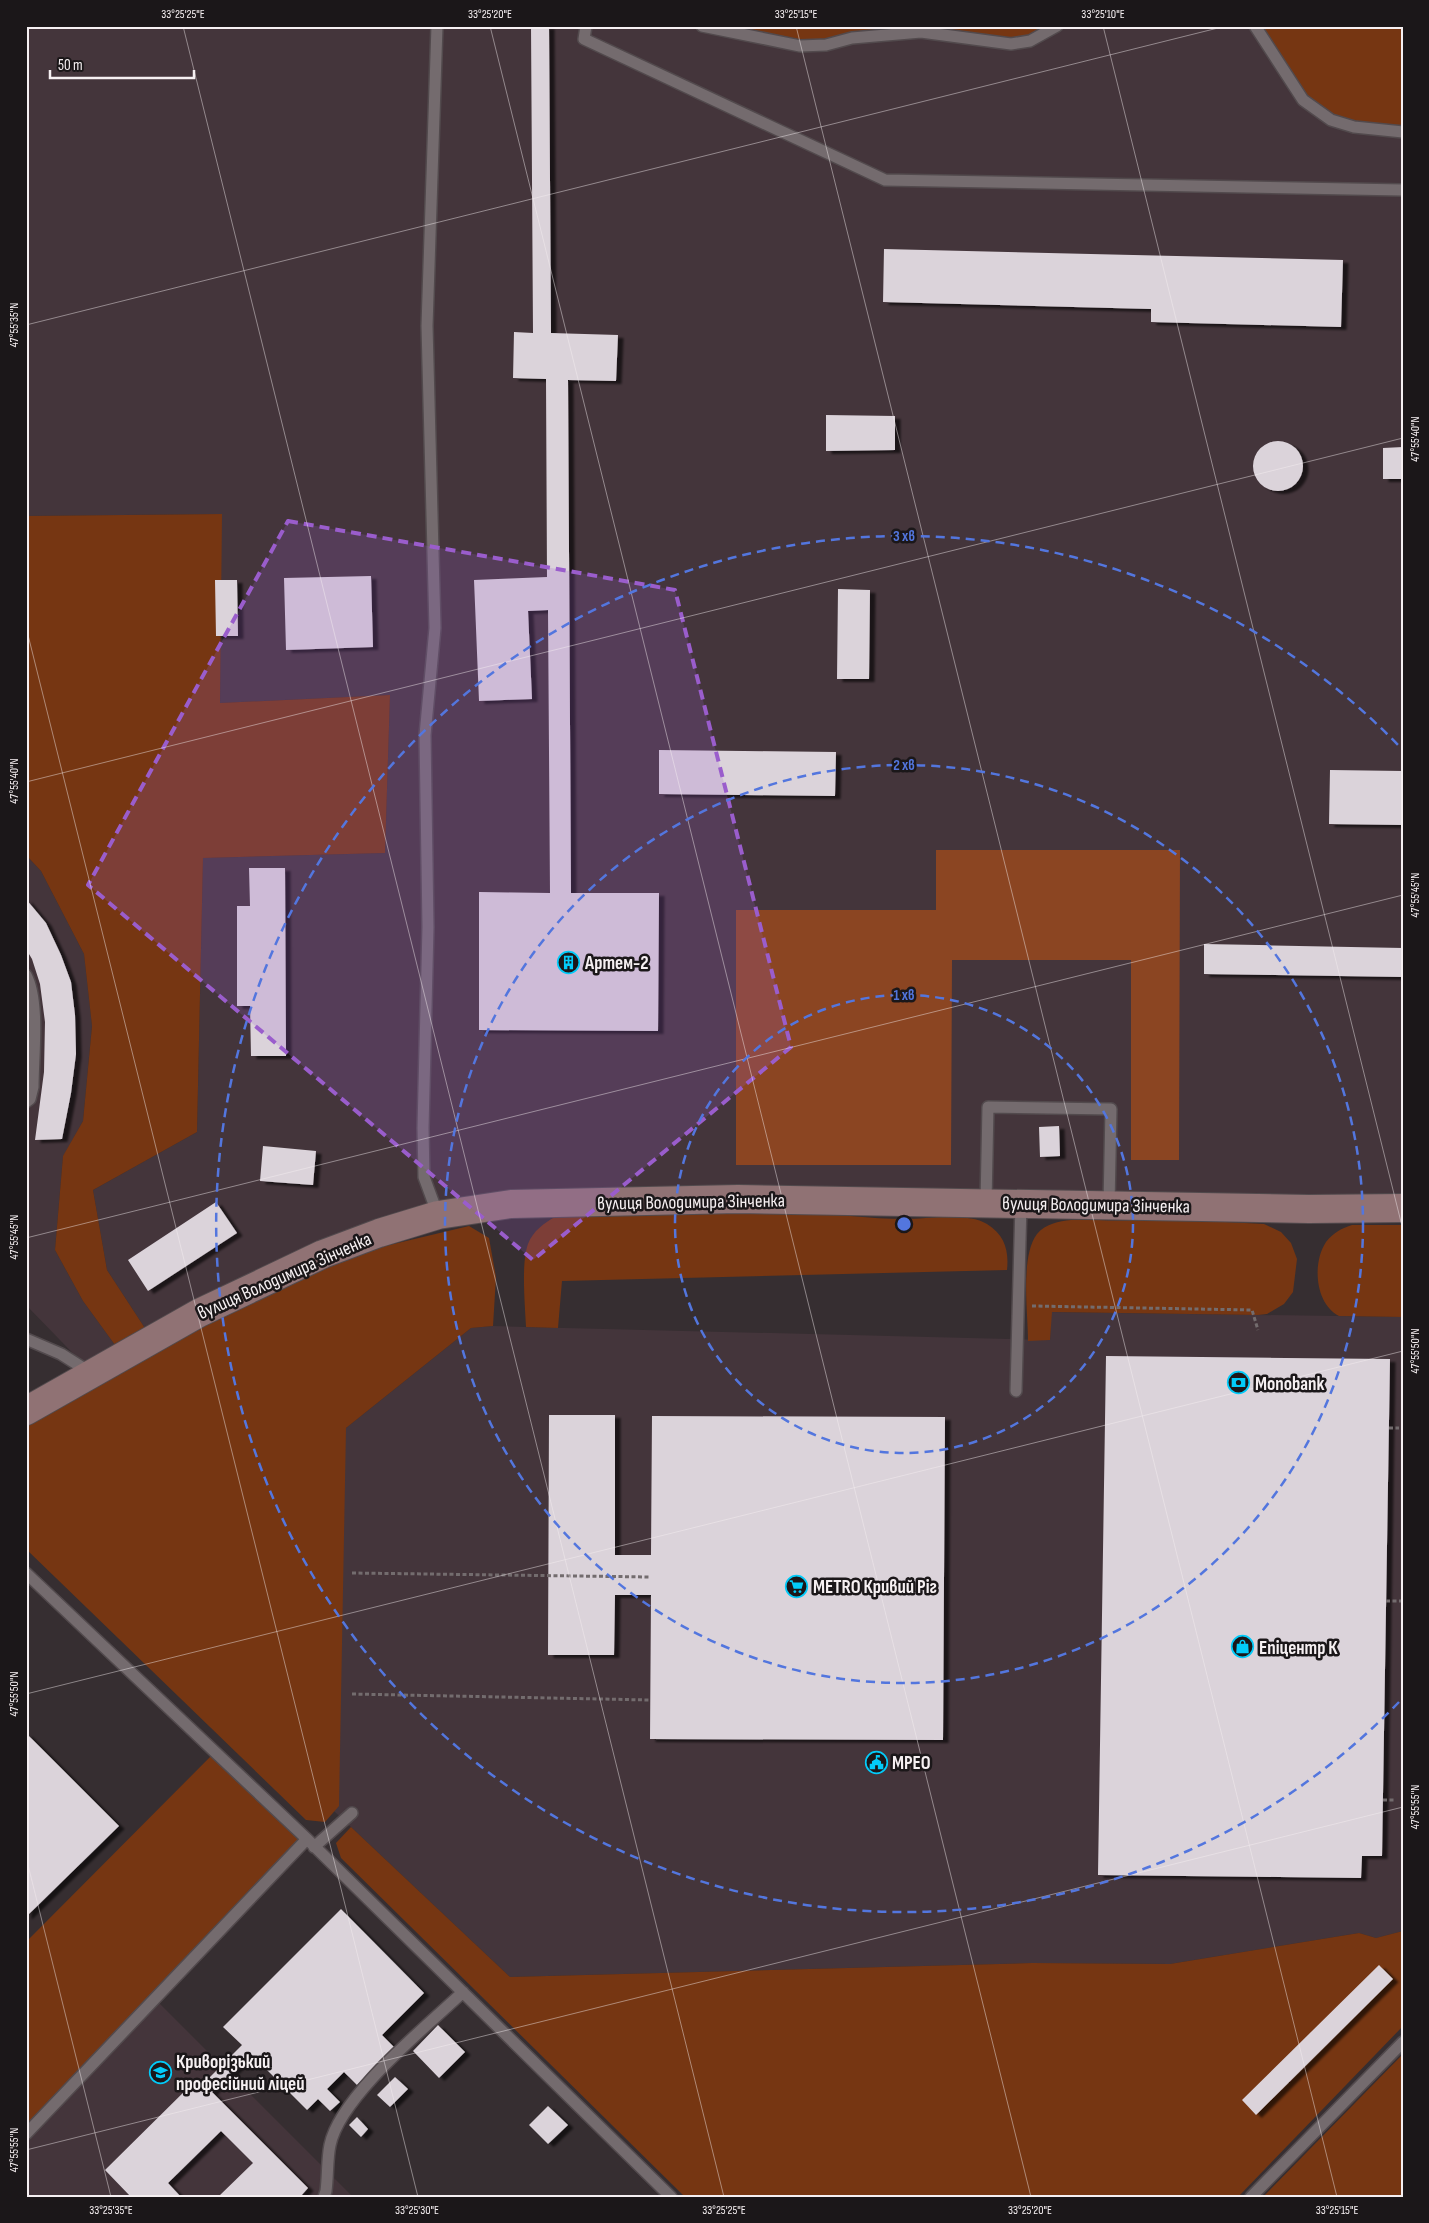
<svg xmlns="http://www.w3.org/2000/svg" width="1429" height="2223" font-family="'Sofia Sans Condensed',sans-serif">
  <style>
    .built { fill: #44353b }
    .green { fill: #763612 }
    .forest { fill: #8b4522 }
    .building { fill: #dbd3da; filter: url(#shadow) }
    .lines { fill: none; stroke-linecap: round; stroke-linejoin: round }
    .service-casing { stroke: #524a4d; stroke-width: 14 }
    .secondary-casing { stroke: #524a4d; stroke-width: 30 }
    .path { stroke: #736c6e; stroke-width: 3; stroke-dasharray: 4 2.5; stroke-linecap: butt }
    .service { stroke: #746b6e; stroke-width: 11 }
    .secondary { stroke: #907274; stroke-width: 28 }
    .marked { fill: #9a5dcc; fill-opacity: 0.2; stroke: #9a5dcc; stroke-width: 4; stroke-dasharray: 10 6; stroke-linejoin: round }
    .ticks { fill: none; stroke: #f6f0f2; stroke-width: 1; stroke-opacity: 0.45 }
    .ring { fill: none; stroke: #5376de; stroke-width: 2.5; stroke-dasharray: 9 6 }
    .labels { text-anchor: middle; stroke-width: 5; stroke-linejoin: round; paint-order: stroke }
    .poi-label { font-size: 19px; font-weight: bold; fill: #f6f0f2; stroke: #1b1719; text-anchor: start }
    .street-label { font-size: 19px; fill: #f6f0f2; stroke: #1b1719 }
    .centre { fill: #5376de; stroke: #1b1719; stroke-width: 2.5 }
    .ring-label { font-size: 15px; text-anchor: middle; font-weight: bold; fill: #5376de; stroke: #1b1719; stroke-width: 5; stroke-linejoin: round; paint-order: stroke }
    .neatline { fill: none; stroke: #f6f0f2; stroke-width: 2 }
    .ticks-label { font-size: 12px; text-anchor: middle; fill: #f6f0f2 }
  </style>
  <defs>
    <filter id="shadow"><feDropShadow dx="5.5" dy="3" stdDeviation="1" flood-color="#0009"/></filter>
  </defs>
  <rect width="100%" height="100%" fill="#362e31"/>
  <!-- built -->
  <path class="built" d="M26,26H1255L1403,132V1208L438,1215L152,1339L107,1270L93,1190L197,1132L203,858L385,853L390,695L220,703L221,514L26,516Z
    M26,855L41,871L84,954L92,1026L83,1121L63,1157L55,1250L83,1301L123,1356L92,1373L26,1305Z
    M1051,1312L1403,1317V1931L1376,1938L1359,1933L1170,1964L1032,1963L510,1977L335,1812L126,1604L471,1328L493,1326L525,1327L1050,1340Z
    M159,2003L353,2197H26V2141Z"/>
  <!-- green -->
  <path class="green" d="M702,26H1057L1030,41L921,32L826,45Z
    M1255,26H1403V132L1354,127L1303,100Z
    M222,514L220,703L390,695L385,853L203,858L197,1132L93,1190L107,1270L152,1339L123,1356L83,1301L55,1250L63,1156L83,1121L92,1026L84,954L41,871L26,855V516Z
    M803,1212C837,1214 870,1219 904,1219C927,1219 968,1212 987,1224C1005,1235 1009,1251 1007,1270L562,1281L558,1328L526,1327C525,1305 521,1263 528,1244C533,1231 544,1223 555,1217Z
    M1148,1218L1264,1224L1281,1232L1291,1243L1297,1259L1293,1292L1284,1304L1267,1314L1258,1315L1052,1312L1050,1340L1028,1341C1028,1313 1020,1256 1037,1234C1045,1224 1059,1221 1071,1220C1097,1219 1123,1223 1148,1218Z
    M1352,1225H1403V1317L1339,1316C1315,1304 1312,1263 1326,1242C1333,1233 1342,1228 1352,1225Z
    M469,1226L489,1238L496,1277L493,1326L471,1328L346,1428L339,1806L325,1822L306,1820L26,1549V1420L202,1325L327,1266L381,1247Z
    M214,1753L307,1839L26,2134V1942Z
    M351,1827L510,1977L1032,1963L1170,1964L1359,1933L1376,1938L1403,1931V2026L1238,2197H685L341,1858L336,1843Z
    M1403,2054V2197H1263Z"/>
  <!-- forest -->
  <path class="forest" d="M936,850H1180L1179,1160H1131V960H952L951,1165H736V910H936Z"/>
  <!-- building -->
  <path class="building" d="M531,26H549L551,333L618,335L616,381L568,380L571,893H659L658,1031L479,1030V892L550,893L548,610L528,611L532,699L479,701L474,580L547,577L546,379L513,378L514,332L533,333Z
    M884,249L1343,260L1341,327L1151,322V309L883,302Z
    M826,415L895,416V450L826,451Z
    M1253 466a25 25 0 1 1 50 0a25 25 0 1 1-50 0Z
    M1403,447V479H1383V448Z
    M371,576L373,647L286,650L284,578Z
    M215,580H237L238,636H216Z
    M838,589L870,590L869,679H837Z
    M659,750L836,752L835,796L659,794Z
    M1330,770L1403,771V825L1329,824Z
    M249,868H285L286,1056H251L250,1006H237V906H250Z
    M26,899L46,923L61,955L71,982L75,1015L76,1054L71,1093L62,1139L35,1140L44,1072L45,1022L40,984L32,959L26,949Z
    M1204,944L1403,948V977L1204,974Z
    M1059,1126L1060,1156L1040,1157L1039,1127Z
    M263,1146L316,1151L313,1185L260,1181Z
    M216,1202L237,1233L148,1291L128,1260Z
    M1106,1356L1390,1359L1382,1856H1362L1361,1878L1098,1875Z
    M549,1415H615V1555H651L652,1416L945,1417L943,1740L650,1739L651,1595H615L614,1655H548Z
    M26,1733L119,1826L27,1916H26Z
    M341,1909L424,1993L382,2035L394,2047L357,2085L344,2072L327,2089L340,2102L330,2111L318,2099L307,2110L251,2054L212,2092L308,2188L300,2197H218L253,2163L221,2131L168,2183L181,2197H131L105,2170L198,2078L203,2084L242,2045L223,2027Z
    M1379,1965L1393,1979L1256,2115L1242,2100Z
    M438,2025L465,2052L439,2078L413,2051Z
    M395,2077L408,2089L390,2107L377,2095Z
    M548,2106L568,2125L548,2144L529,2125Z
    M357,2117L368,2129L361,2137L349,2125Z"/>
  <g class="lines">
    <defs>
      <path id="service" d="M437,26L427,326L435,628L425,735L428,927L423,1128L424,1177L438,1215
        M586,26L584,39L885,180L1403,190
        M702,26L800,46L826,45L852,38L921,32L1011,44L1030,41L1057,26
        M1255,26L1303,100L1331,120L1354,127L1403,132
        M26,975C40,1001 33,1057 33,1087L30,1099L26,1102
        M986,1202L988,1107L1111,1109L1109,1204
        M26,1339L61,1354L91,1373
        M1016,1391L1021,1203
        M26,1573L307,1839L671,2197
        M314,1847L352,1813
        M26,2134L307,1839
        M324,2197L326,2191C328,2176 327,2159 330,2145C340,2096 426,2027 463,1992
        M1251,2197L1403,2042"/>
      <path id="secondary" d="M26,1411L199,1313L323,1254L379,1233L438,1215L511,1204L738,1199L1309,1209L1403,1208"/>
    </defs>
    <!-- service casing -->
    <use href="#service" class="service-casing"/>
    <!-- secondary casing -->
    <use href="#secondary" class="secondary-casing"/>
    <!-- path -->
    <path class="path" d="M1032,1306L1252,1310L1258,1330
      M1389,1428H1399
      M352,1573L651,1577
      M1386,1601H1403
      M352,1694L650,1700
      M1383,1800H1394"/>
    <!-- service -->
    <use href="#service" class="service"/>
    <!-- secondary -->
    <use href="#secondary" class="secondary"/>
  </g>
  <!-- marked area -->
  <path class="marked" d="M288,521L675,590L791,1047L533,1260L88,885Z"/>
  <!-- ticks -->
  <path class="ticks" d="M183,26L724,2197M490,26L1031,2197M796,26L1337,2197M1103,26L1403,1230M26,325L1226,26M26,627L418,2197M26,782L1403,438M26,1238L1403,895M26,1694L1403,1351M26,1857L111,2197M26,2150L1403,1807"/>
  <!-- distance rings -->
  <g class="ring">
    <circle cx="904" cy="1224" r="229"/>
    <circle cx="904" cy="1224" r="459"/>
    <path d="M1399 1702A688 688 0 1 1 1399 746"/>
  </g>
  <!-- icons -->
  <defs>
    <symbol id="building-ring" viewBox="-11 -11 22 22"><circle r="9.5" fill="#1b1719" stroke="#03cbf9" stroke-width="1.5"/><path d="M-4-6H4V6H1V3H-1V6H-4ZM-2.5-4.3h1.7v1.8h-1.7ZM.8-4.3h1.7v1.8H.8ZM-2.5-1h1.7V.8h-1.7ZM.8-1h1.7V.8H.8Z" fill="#03cbf9"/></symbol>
    <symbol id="bank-ring" viewBox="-11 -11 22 22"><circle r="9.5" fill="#1b1719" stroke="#03cbf9" stroke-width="1.5"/><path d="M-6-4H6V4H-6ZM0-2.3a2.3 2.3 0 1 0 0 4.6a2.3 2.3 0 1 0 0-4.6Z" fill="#03cbf9"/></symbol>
    <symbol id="supermarket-ring" viewBox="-11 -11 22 22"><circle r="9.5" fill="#1b1719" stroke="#03cbf9" stroke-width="1.5"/><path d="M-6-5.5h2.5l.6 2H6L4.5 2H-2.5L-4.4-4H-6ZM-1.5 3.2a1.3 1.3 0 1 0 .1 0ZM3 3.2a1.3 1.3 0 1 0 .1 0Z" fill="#03cbf9"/></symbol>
    <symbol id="shop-ring" viewBox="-11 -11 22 22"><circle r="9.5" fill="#1b1719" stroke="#03cbf9" stroke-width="1.5"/><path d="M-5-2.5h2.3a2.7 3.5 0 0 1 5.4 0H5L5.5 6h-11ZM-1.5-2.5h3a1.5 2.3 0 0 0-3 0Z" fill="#03cbf9"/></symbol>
    <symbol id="civic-ring" viewBox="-11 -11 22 22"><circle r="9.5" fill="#1b1719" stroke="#03cbf9" stroke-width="1.5"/><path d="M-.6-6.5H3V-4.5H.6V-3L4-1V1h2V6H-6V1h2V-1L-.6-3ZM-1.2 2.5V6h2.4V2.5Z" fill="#03cbf9"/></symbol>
    <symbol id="university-ring" viewBox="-11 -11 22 22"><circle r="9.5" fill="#1b1719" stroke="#03cbf9" stroke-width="1.5"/><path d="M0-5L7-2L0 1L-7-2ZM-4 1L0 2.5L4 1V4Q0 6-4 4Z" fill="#03cbf9"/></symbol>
  </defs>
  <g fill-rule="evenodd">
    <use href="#building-ring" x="556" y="950" width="25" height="25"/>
    <use href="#bank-ring" x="1226" y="1370" width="25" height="25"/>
    <use href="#supermarket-ring" x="784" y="1574" width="25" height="25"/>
    <use href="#shop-ring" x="1230" y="1634" width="25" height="25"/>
    <use href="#civic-ring" x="864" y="1750" width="25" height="25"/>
    <use href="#university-ring" x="148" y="2060" width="25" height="25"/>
  </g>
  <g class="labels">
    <!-- poi labels -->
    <g class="poi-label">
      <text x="585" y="969">Артем-2</text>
      <text x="1255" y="1390">Monobank</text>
      <text x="813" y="1593">METRO Кривий Ріг</text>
      <text x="1259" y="1654">Епіцентр К</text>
      <text x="892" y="1769">МРЕО</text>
      <text x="176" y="2068">Криворізький<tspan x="176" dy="22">професійний ліцей</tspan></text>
    </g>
    <!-- street labels -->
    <g class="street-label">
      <text transform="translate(691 1201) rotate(-1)" y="7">вулиця Володимира Зінченка</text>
      <text transform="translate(1096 1204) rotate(1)" y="7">вулиця Володимира Зінченка</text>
      <text transform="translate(284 1275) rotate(-24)" y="7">вулиця Володимира Зінченка</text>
    </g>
  </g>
  <circle cx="904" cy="1224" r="8" class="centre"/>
  <g class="ring-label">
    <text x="904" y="541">3 хв</text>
    <text x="904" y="770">2 хв</text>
    <text x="904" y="1000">1 хв</text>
  </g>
  <!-- border -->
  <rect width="1429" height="2223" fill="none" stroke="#1b1719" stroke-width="55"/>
  <!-- scale -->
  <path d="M50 70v8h144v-8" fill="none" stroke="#f6f0f2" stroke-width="2.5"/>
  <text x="58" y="70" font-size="15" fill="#f6f0f2" stroke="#1b1719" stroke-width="4" paint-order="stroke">50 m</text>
  <rect x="28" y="28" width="1374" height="2168" class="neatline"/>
  <g class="ticks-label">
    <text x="183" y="18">33°25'25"E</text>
    <text x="490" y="18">33°25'20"E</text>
    <text x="796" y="18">33°25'15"E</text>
    <text x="1103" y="18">33°25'10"E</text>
    <text transform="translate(14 325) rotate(-90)" y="4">47°55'35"N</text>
    <text transform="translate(1415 439) rotate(-90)" y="4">47°55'40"N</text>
    <text transform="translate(14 781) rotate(-90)" y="4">47°55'40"N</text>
    <text transform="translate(1415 895) rotate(-90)" y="4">47°55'45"N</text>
    <text transform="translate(14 1237) rotate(-90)" y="4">47°55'45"N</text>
    <text transform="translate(1415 1351) rotate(-90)" y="4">47°55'50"N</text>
    <text transform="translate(14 1694) rotate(-90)" y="4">47°55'50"N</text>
    <text transform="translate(1415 1807) rotate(-90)" y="4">47°55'55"N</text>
    <text transform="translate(14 2150) rotate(-90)" y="4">47°55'55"N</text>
    <text x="111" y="2214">33°25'35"E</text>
    <text x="417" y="2214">33°25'30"E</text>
    <text x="724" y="2214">33°25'25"E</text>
    <text x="1030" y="2214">33°25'20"E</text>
    <text x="1337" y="2214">33°25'15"E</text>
  </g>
</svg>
